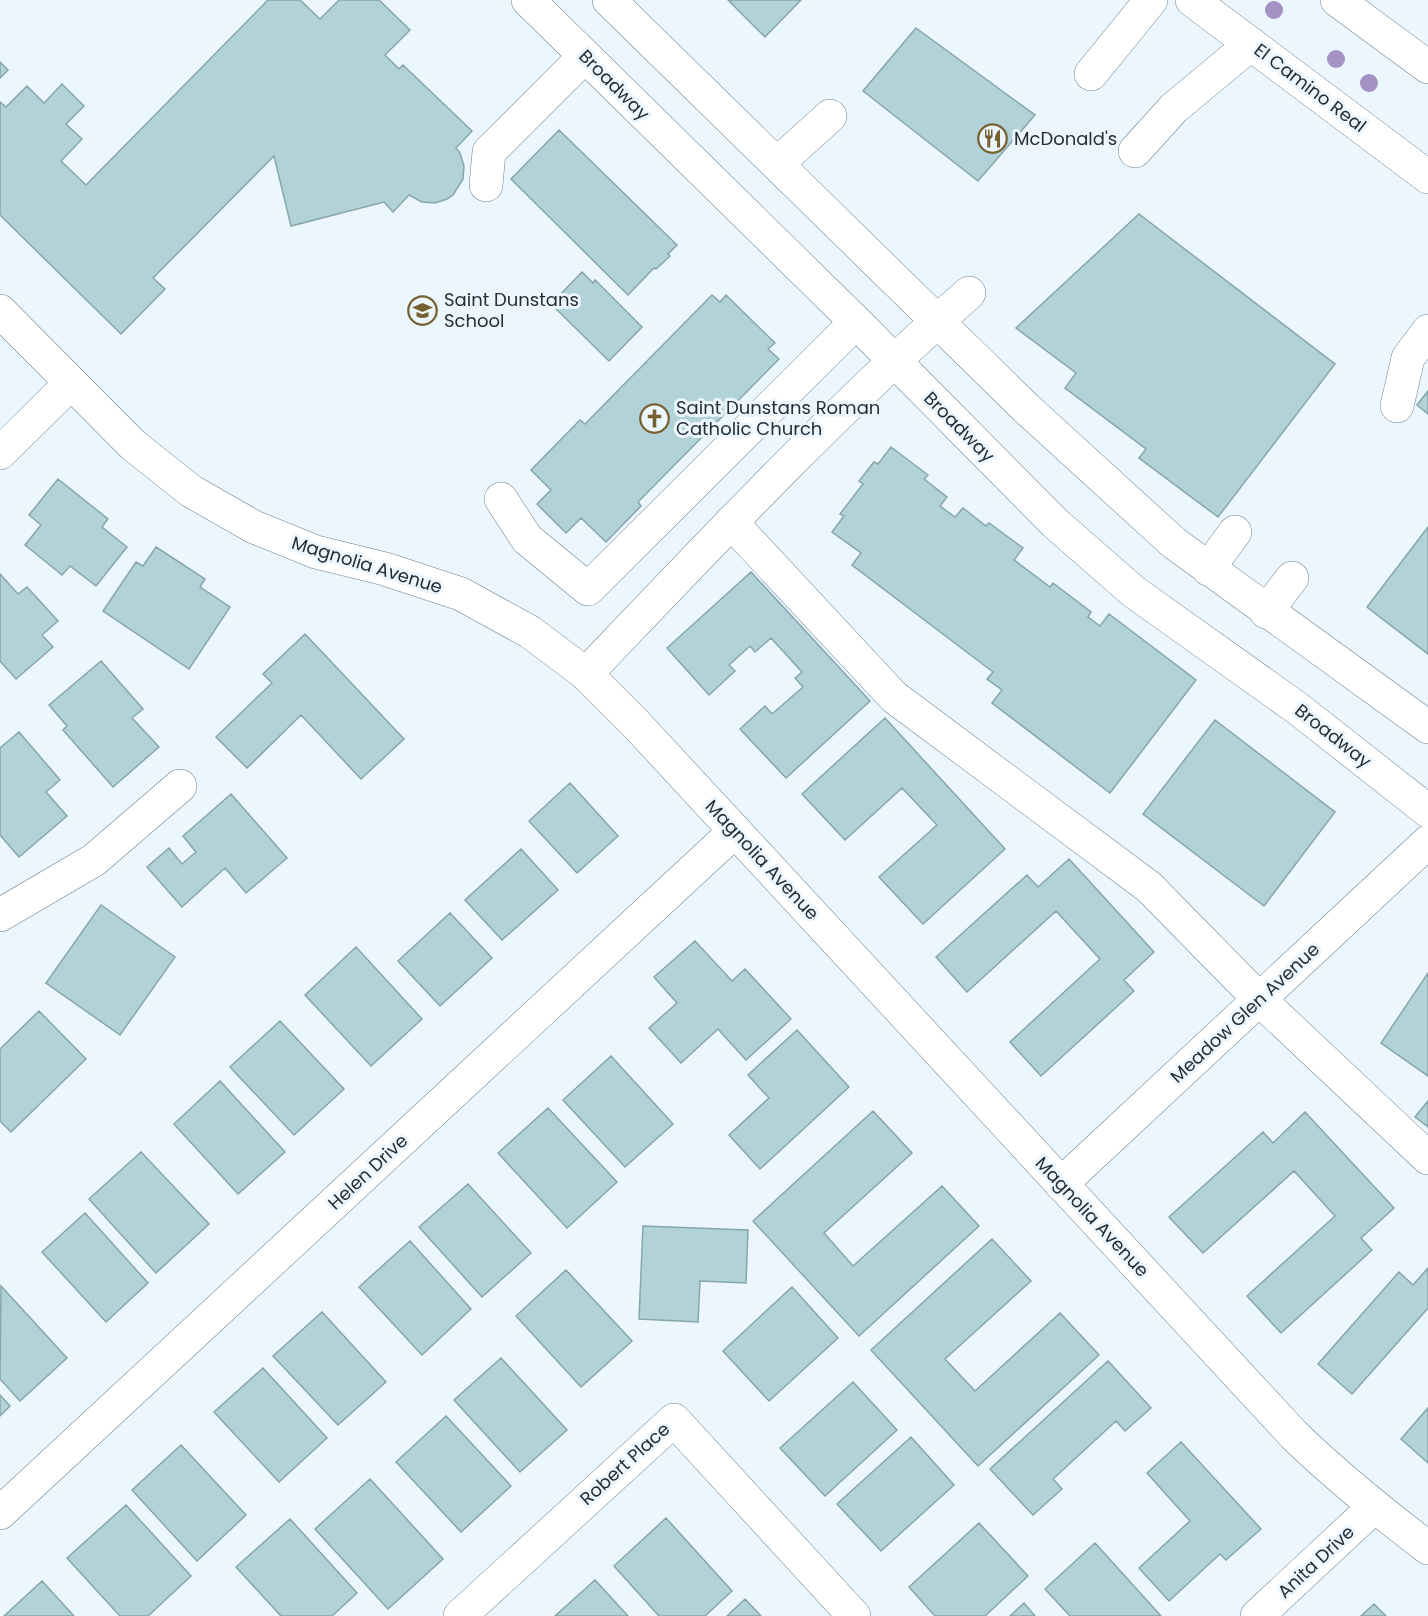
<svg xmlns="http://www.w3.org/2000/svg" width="1428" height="1616" font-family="Poppins,sans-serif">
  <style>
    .building { fill: #b1d2d8; stroke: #86a6ab; stroke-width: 1.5 }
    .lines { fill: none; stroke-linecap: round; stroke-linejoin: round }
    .minor-casing { stroke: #6c8292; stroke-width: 34 }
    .major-casing { stroke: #6c8292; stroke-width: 34 }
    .minor { stroke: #fff; stroke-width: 33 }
    .major { stroke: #fff; stroke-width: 33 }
    .tree { fill: #a392c3 }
    .labels { text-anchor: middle; stroke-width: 6; stroke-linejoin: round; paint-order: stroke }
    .street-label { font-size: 18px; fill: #252e35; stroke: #ecf6fe }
    .poi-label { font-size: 18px; fill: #252e35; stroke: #ecf6fe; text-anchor: start }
  </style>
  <rect width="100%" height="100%" fill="#ecf6fe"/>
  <!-- building -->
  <path class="building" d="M268,0H300L320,19L339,0H379L410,30L385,55L399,69L403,65L472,131L456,148L460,153L464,166L463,179L453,195L447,199L435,203L422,202L409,195L393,212L384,202L291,226L274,156L153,278L165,289L121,334L0,215V102L6,107L27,86L44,103L62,84L84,106L66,124L82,139L61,161L86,185Z
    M728,0H801L765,37Z
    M916,28L1035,115L978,181L863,91Z
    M0,62L8,70L0,78Z
    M559,130L677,245L668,254L670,256L656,269L654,268L628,295L511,179Z
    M1139,214L1335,364L1218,517L1139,458L1146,449L1065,388L1076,373L1016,328Z
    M582,272L593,283L595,280L642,327L609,361L551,304Z
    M712,295L720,302L726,295L775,343L768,349L779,359L638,502L641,506L606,542L581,518L566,533L537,504L551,490L531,470L580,420L585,424Z
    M1428,391V414L1417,405Z
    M891,447L928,475L924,479L947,497L940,506L955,517L963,508L986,526L989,523L1023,548L1014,560L1050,587L1053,583L1091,612L1088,617L1100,626L1109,614L1196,680L1110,793L992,703L1002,690L987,679L993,672L852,565L861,553L832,532L844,516L840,514L863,484L859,481L874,462L878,464Z
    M58,479L108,519L102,527L127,547L96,586L70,566L62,575L25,545L41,525L29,515Z
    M1428,527V654L1367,607Z
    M156,547L205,579L200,587L230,607L189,669L103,611L136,562L143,566Z
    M751,572L870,701L786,778L740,729L765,706L772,714L803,687L795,678L802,672L771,638L755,652L750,646L729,665L735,671L709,695L667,648Z
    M0,574L18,594L27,587L58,621L42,635L53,647L16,679L0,661Z
    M305,634L404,739L361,779L301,715L247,768L216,737L272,683L263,674Z
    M101,661L143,709L132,718L159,747L113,787L63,730L67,726L49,705Z
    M885,718L1005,849L923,924L879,877L937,825L902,788L845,840L802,794Z
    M1215,720L1335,812L1264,906L1143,814Z
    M19,732L60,780L46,792L67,816L19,857L0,835V748Z
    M570,783L618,836L577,873L529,821Z
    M231,794L287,858L246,893L225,868L182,907L147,867L169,848L182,864L196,852L183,836Z
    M521,849L558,890L502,940L465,900Z
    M1069,859L1154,952L1124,980L1134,991L1041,1076L1010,1042L1100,959L1056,911L967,992L936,957L1027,875L1038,887Z
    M101,905L175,957L120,1035L46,983Z
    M450,913L492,958L440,1006L398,961Z
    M695,941L732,981L745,969L791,1019L746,1060L718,1029L681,1063L649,1028L677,1003L654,977Z
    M356,947L422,1019L371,1066L305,995Z
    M1428,973V1076L1381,1043Z
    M39,1011L86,1059L11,1132L0,1121V1049Z
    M280,1021L344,1089L294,1135L230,1067Z
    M797,1030L849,1087L760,1169L729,1135L769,1098L748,1075Z
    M611,1056L673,1124L625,1167L563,1100Z
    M220,1081L285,1152L238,1194L174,1124Z
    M1428,1101V1127L1415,1117Z
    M548,1108L617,1182L567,1228L498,1153Z
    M873,1111L912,1153L824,1233L853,1266L942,1186L979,1226L859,1336L753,1221Z
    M1305,1112L1394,1208L1361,1238L1372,1250L1281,1333L1247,1296L1335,1216L1294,1171L1203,1253L1169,1217L1263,1132L1273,1143Z
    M141,1152L209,1224L156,1273L89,1199Z
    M468,1184L531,1253L482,1297L419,1227Z
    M85,1213L148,1283L106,1322L42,1252Z
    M643,1226L748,1230L746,1283L700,1281L698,1322L639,1319Z
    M992,1239L1031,1281L945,1359L975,1391L1060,1313L1099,1355L978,1466L871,1350Z
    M410,1241L471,1309L422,1355L359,1287Z
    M1428,1268V1308L1352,1394L1318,1364L1399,1272L1413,1285Z
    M566,1270L632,1341L581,1387L516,1316Z
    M1,1286L67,1358L20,1401L0,1379Z
    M792,1287L838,1338L769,1401L723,1351Z
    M322,1312L386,1382L338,1425L273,1356Z
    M501,1358L567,1430L520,1472L454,1400Z
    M1108,1361L1151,1408L1125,1431L1116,1421L1053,1479L1062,1489L1033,1515L990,1469Z
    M263,1368L327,1438L279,1482L214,1412Z
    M853,1382L897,1430L825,1496L780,1448Z
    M0,1395L10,1406L0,1416Z
    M1428,1408V1463L1401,1439Z
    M446,1416L511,1486L461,1532L396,1462Z
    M911,1437L954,1485L881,1551L837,1504Z
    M1181,1442L1261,1529L1226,1560L1220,1554L1169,1601L1139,1568L1190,1521L1147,1473Z
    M181,1445L246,1515L197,1561L132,1490Z
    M370,1479L443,1559L388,1609L315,1529Z
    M126,1505L191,1576L148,1616H120L67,1558Z
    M666,1518L732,1591L705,1616H659L614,1566Z
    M290,1519L357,1593L332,1616H281L236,1567Z
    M979,1523L1028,1576L985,1616H935L909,1587Z
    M1095,1543L1161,1616H1070L1045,1589Z
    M595,1580L628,1616H555Z
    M42,1581L74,1616H4Z
    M745,1599L761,1616H727Z
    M1024,1603L1035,1616H1010Z
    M1374,1604L1386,1616H1361Z"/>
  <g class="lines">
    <defs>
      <path id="minor" d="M528,0L856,322L1055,523L1134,592L1297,708L1428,811
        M609,0L1026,408L1174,543L1428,727
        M1091,74L1151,0
        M1135,151L1174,108L1251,44
        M777,164L830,116
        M486,185L489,152L585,56
        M1397,406L1408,358L1428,331
        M0,453L71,383
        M501,499L527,539L588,589L856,322
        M731,522L894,697L1149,887L1260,1000L1428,1158
        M1208,569L1235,532
        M1266,612L1292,578
        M586,674C710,544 834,412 969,293
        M0,915L94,860L180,786
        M1061,1184L1428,842
        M0,1513L735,831
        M460,1616L674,1420L854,1616
        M1257,1616L1374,1507"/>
      <path id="major" d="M1192,0L1428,177
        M1337,0L1428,67
        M0,311L133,445L191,491L254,527L316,552L385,569L461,594L530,632L586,674L636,724L1294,1435C1336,1476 1381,1512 1428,1548"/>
    </defs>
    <!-- minor casing -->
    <use href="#minor" class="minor-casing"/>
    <!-- major casing -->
    <use href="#major" class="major-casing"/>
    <!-- minor -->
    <use href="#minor" class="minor"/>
    <!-- major -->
    <use href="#major" class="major"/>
  </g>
  <!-- trees -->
  <g class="tree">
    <circle cx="1274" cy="10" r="9"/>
    <circle cx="1336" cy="59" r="9"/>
    <circle cx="1369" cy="83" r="9"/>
  </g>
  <!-- icons -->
  <defs>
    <symbol id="restaurant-ring" viewBox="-11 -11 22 22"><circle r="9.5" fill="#ecf6fe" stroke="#786131" stroke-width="1.5"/><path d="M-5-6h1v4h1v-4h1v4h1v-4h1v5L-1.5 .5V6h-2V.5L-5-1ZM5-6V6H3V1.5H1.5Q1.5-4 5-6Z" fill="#786131"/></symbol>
    <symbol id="school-ring" viewBox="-11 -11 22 22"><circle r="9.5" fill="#ecf6fe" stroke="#786131" stroke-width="1.5"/><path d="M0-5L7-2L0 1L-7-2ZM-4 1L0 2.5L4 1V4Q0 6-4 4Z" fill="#786131"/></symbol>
    <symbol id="church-ring" viewBox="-11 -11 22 22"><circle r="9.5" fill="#ecf6fe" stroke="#786131" stroke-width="1.5"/><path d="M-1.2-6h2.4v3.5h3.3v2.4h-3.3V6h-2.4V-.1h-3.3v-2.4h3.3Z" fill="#786131"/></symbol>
  </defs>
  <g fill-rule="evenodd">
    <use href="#restaurant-ring" x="976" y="122" width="33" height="33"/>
    <use href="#school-ring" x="406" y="294" width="33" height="33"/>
    <use href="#church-ring" x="638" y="402" width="33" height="33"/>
  </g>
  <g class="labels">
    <!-- street labels -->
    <g class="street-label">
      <text transform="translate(614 85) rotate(45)" y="6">Broadway</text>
      <text transform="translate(1310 88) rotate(37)" y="6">El Camino Real</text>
      <text transform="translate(959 427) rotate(45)" y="6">Broadway</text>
      <text transform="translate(367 565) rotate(17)" y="6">Magnolia Avenue</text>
      <text transform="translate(1333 736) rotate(38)" y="6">Broadway</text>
      <text transform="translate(762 860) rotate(47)" y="6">Magnolia Avenue</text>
      <text transform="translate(1245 1013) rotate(-43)" y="6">Meadow Glen Avenue</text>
      <text transform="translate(368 1172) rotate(-43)" y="6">Helen Drive</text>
      <text transform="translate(1092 1217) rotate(47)" y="6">Magnolia Avenue</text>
      <text transform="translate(625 1464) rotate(-42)" y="6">Robert Place</text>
      <text transform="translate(1316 1562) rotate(-43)" y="6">Anita Drive</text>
    </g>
    <!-- poi labels -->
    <g class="poi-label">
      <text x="1014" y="145">McDonald's</text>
      <text x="444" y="306">Saint Dunstans<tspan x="444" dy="21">School</tspan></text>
      <text x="676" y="414">Saint Dunstans Roman<tspan x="676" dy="21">Catholic Church</tspan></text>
    </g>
  </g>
</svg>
